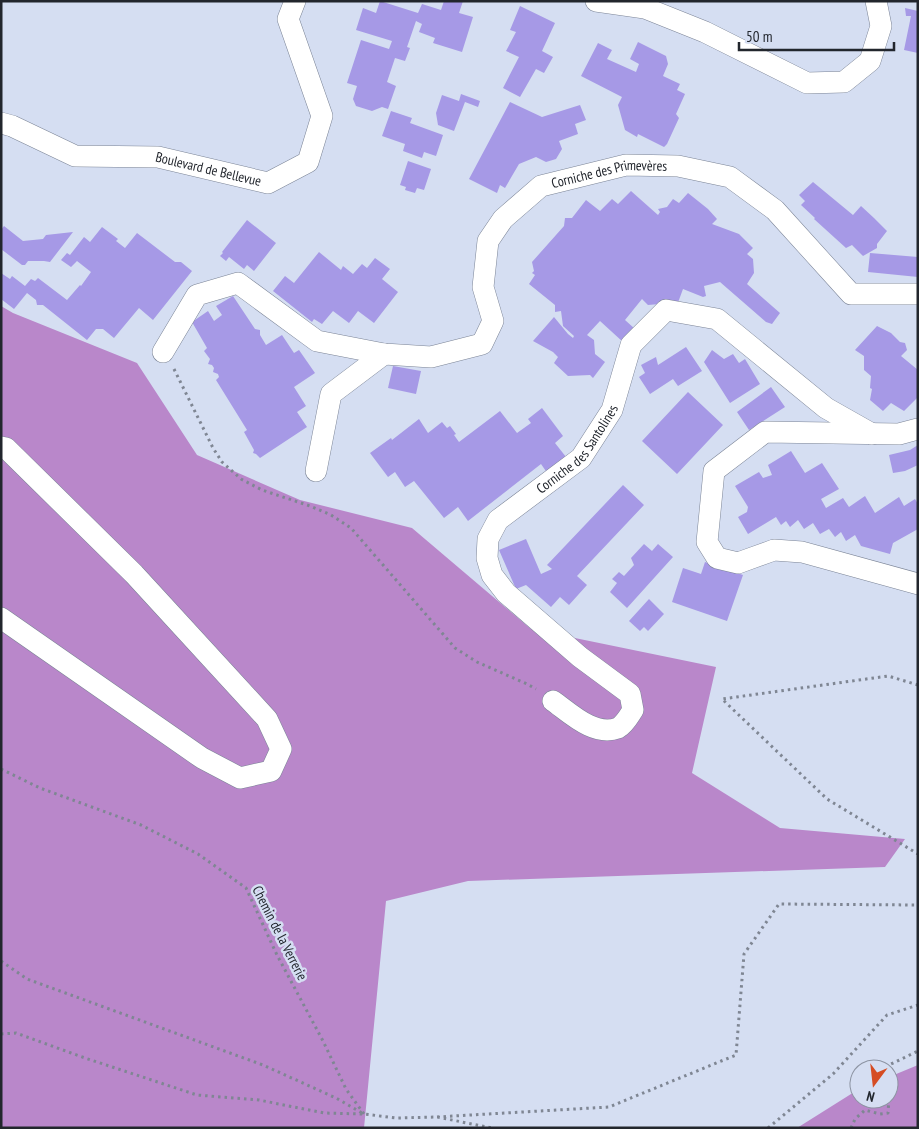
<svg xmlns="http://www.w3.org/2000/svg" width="919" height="1129" font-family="'PT Sans Narrow',sans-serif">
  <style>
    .forest { fill: #b987ca }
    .building { fill: #a699e6 }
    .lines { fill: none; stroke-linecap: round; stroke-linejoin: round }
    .street-casing { stroke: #7b8496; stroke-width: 22 }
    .path { stroke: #7f8693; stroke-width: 3; stroke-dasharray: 2.5 4; stroke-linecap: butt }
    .street { stroke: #fff; stroke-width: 21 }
    .labels { text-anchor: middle; stroke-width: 5; stroke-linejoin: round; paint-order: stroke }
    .street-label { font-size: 14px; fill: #22262d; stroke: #d5def2 }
  </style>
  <rect width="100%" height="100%" fill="#d5def2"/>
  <!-- forest -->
  <path class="forest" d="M1,306L13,313L137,363L197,455L300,500L412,528L531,629L716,667L692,773L780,828L905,839L885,867L468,881L386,901L364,1128H1Z
    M918,1065V1128H797L859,1089V1099H889V1077Z"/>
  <!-- building -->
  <path class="building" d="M380,1L418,13L422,4L441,10L444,1H463L459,13L473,17L462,52L433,43L435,38L419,32L422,24L416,21L407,47L410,48L405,61L395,58L387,82L396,86L388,109L382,107L372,111L356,106L353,99L357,86L347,83L361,40L389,49L392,41L356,30L363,8L376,13Z
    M520,6L555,23L542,51L553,57L544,73L536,69L520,97L503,88L519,57L506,51L516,32L510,30Z
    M905,8L918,11V53L904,50L911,16H906Z
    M638,42L666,56L668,64L663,76L680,84L677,90L685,94L676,114L679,118L667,144L664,147L638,134L637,137L625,130L618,105L622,97L581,76L598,43L612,50L607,59L636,72L639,64L630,59Z
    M461,94L480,101L478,107L465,102L454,131L438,125L436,113L442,95L459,101Z
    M510,102L542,117L580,105L586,120L575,124L578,134L559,141L562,149L556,159L546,162L536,157L519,164L505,188L500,185L497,193L469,179Z
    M391,111L412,118L410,123L443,135L436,156L424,152L422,158L403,151L405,144L382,136Z
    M408,161L431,169L424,190L417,188L415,193L405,190L406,187L400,185Z
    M813,182L853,215L861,206L874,218L887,231L877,244V248L863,256L852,245L846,248L814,219L815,218L801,205L805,201L799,195Z
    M631,191L658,215L660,212L658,209L667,207L673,199L679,203L688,193L708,209L717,219L712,224L739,234L753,248L747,254L753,259L754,273L747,284L780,313L772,324L766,322L720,282L704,286L706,296L703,297L683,289L676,308L671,303L648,305L642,299L625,320L635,329L623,342L600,321L587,335L594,340L595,354L605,362L593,378L590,375L568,376L554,363L558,357L553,352L533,341L554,317L568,334L573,338L574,336L563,326L561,311L555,312V305L529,284L535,275L532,273L534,271L532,262L564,226L565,218H572L586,200L600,211L612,199L618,204Z
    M247,220L276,243L254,271L247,265L244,269L229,257L226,261L220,256L223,253L222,252Z
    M4,226L23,241L43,239L46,235L73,232L50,262L44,261H28L25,265H22L1,249V230Z
    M102,227L118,239L116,241L125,248L137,233L175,262H181L192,271L153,320L139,308L114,338L103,329H96L87,340L43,305H37L36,300L27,293L14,309L1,299V273L10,279L12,276L25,286L31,279L35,281L38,278L67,300L80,285L81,286L91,272L77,261L71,267L61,260L67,253L70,255L84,237L90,242Z
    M319,252L341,270L343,266L353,274L362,264L367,268L375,258L390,269L382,279L398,292L374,323L358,311L349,323L333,311L322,324L314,319L312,322L273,291L285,276L294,283Z
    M870,253L918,257V277L868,272Z
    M233,296L255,329L260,330V335L266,345L282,335L294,353L299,350L315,373L294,387L306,406L297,412L307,427L260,458L256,454L253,453L254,450L244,432L247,430L216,380L219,377L218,374L213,372L214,368L212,365L208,364L210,359L204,351L207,348L192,322L208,311L214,321L222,315L216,306Z
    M877,326L891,333L900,342L905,343L907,350L901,356L918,370V397L904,411L891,403L883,411L870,400L872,389L870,388L871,376L864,370V356L855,350Z
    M686,347L702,371L678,386L673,379L650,394L639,377L645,373L641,365L656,357L658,365Z
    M712,350L724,359L733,354L739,363L745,359L760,384L730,403L704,362Z
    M393,366L421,371L416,394L388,388Z
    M771,387L785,407L749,430L737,412Z
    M688,392L723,425L677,474L642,441Z
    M542,408L563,436L555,443L570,462L550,477L541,464L468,521L458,507L444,518L414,481L405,487L395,472L388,477L370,453L391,438L392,440L419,419L428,433L442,422L447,428L450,426L456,434L454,435L459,442L500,411L517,433L531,423L528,419Z
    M918,445V465L905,471L893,473L889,455L910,450Z
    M791,451L805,473L822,463L839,489L821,499L826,508L843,498L849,507L865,496L875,513L899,497L904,506L915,499L918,504V529L893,543L890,554L861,546L855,535L846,541L841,532L835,537L829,529L820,534L813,523L804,529L798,520L790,527L786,521L781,525L776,517L748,534L738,517L747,512L748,507L735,486L759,472L763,478L772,475L768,465Z
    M623,485L644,505L577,576L587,585L569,605L560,597L551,607L526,585L516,589L499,550L526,539L541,574L552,569L547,565Z
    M644,544L652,551L658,544L673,557L627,608L610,592L617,583L612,579L619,572L624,576L634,565L631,558Z
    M705,562L743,575L727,621L672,602L683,568L701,574Z
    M649,599L664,614L648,631L644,627L640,631L629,621Z"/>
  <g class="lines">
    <defs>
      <g id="street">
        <path d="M596,1L645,8L705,32L807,83L844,82L870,61L881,26L876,1"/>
        <path id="s1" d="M1,123L12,126L75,156L158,157L268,183L308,162L322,116L288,19L295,1"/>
        <path id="s2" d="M163,352L197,295L238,283L317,341L384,354L431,357L482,344L493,321L483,287L488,241L503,219L541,186L626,165L678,166L730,177L775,210L851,294H918"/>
        <path d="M918,429L899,434L765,432L714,471L707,542L717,558L738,563L774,550L802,552L918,584"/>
        <path d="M1,447L6,448L134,574L267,719L281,749L271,771L240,778L202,758L1,618"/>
        <path d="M316,471L331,394L384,354"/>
        <path id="s3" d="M553,701C570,713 594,737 618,728C625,724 629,716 633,710L630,694L580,657L506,593L492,575L487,558L488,539L498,520L581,458L612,410L631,345L666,310L717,319L826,408L872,434"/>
      </g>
    </defs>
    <!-- street casing -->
    <use href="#street" class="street-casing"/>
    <!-- path -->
    <path class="path" d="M174,369L213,448L222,462L241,479L262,490L310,506L331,515L351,528L455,648L477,662L527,684L536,689
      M918,685L888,676L722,699L827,799L918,854
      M1,769L40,788L141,825L198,854L246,888L277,955L323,1041L346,1089L364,1114
      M1,961L27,979L263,1065L336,1098L362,1113
      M1,1034L16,1033L85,1058L197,1095L259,1100L324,1113L364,1114L396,1118L437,1117L492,1128
      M888,1069L889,1065L918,1051
      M437,1117L609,1107L736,1055L744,954L779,904L918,905
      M768,1128L833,1074L887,1015L918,1005
      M851,1128L855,1119L865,1110L880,1114L888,1113L889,1098"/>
    <!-- street -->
    <use href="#street" class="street"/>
  </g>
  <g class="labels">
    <!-- street labels -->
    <g class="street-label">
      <text dy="5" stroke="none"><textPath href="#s1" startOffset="216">Boulevard de Bellevue</textPath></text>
      <text dy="5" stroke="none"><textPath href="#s2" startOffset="629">Corniche des Primevères</textPath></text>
      <text dy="5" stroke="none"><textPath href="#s3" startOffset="462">Corniche des Santolines</textPath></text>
      <text transform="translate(280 933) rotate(63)" y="5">Chemin de la Verrerie</text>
    </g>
  </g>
  <!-- border -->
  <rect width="919" height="1129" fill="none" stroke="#22262d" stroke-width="5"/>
  <!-- north arrow -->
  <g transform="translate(874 1084) rotate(195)"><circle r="24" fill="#d5def2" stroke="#8d94a3"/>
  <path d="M0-4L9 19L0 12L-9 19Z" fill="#d54c23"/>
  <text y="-8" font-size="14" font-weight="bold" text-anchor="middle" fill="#22262d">N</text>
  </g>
  <!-- scale -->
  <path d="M739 42v8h155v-8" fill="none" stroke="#22262d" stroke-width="2.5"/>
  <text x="746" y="42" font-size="15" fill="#22262d" stroke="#d5def2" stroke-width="4" paint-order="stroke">50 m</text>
</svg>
